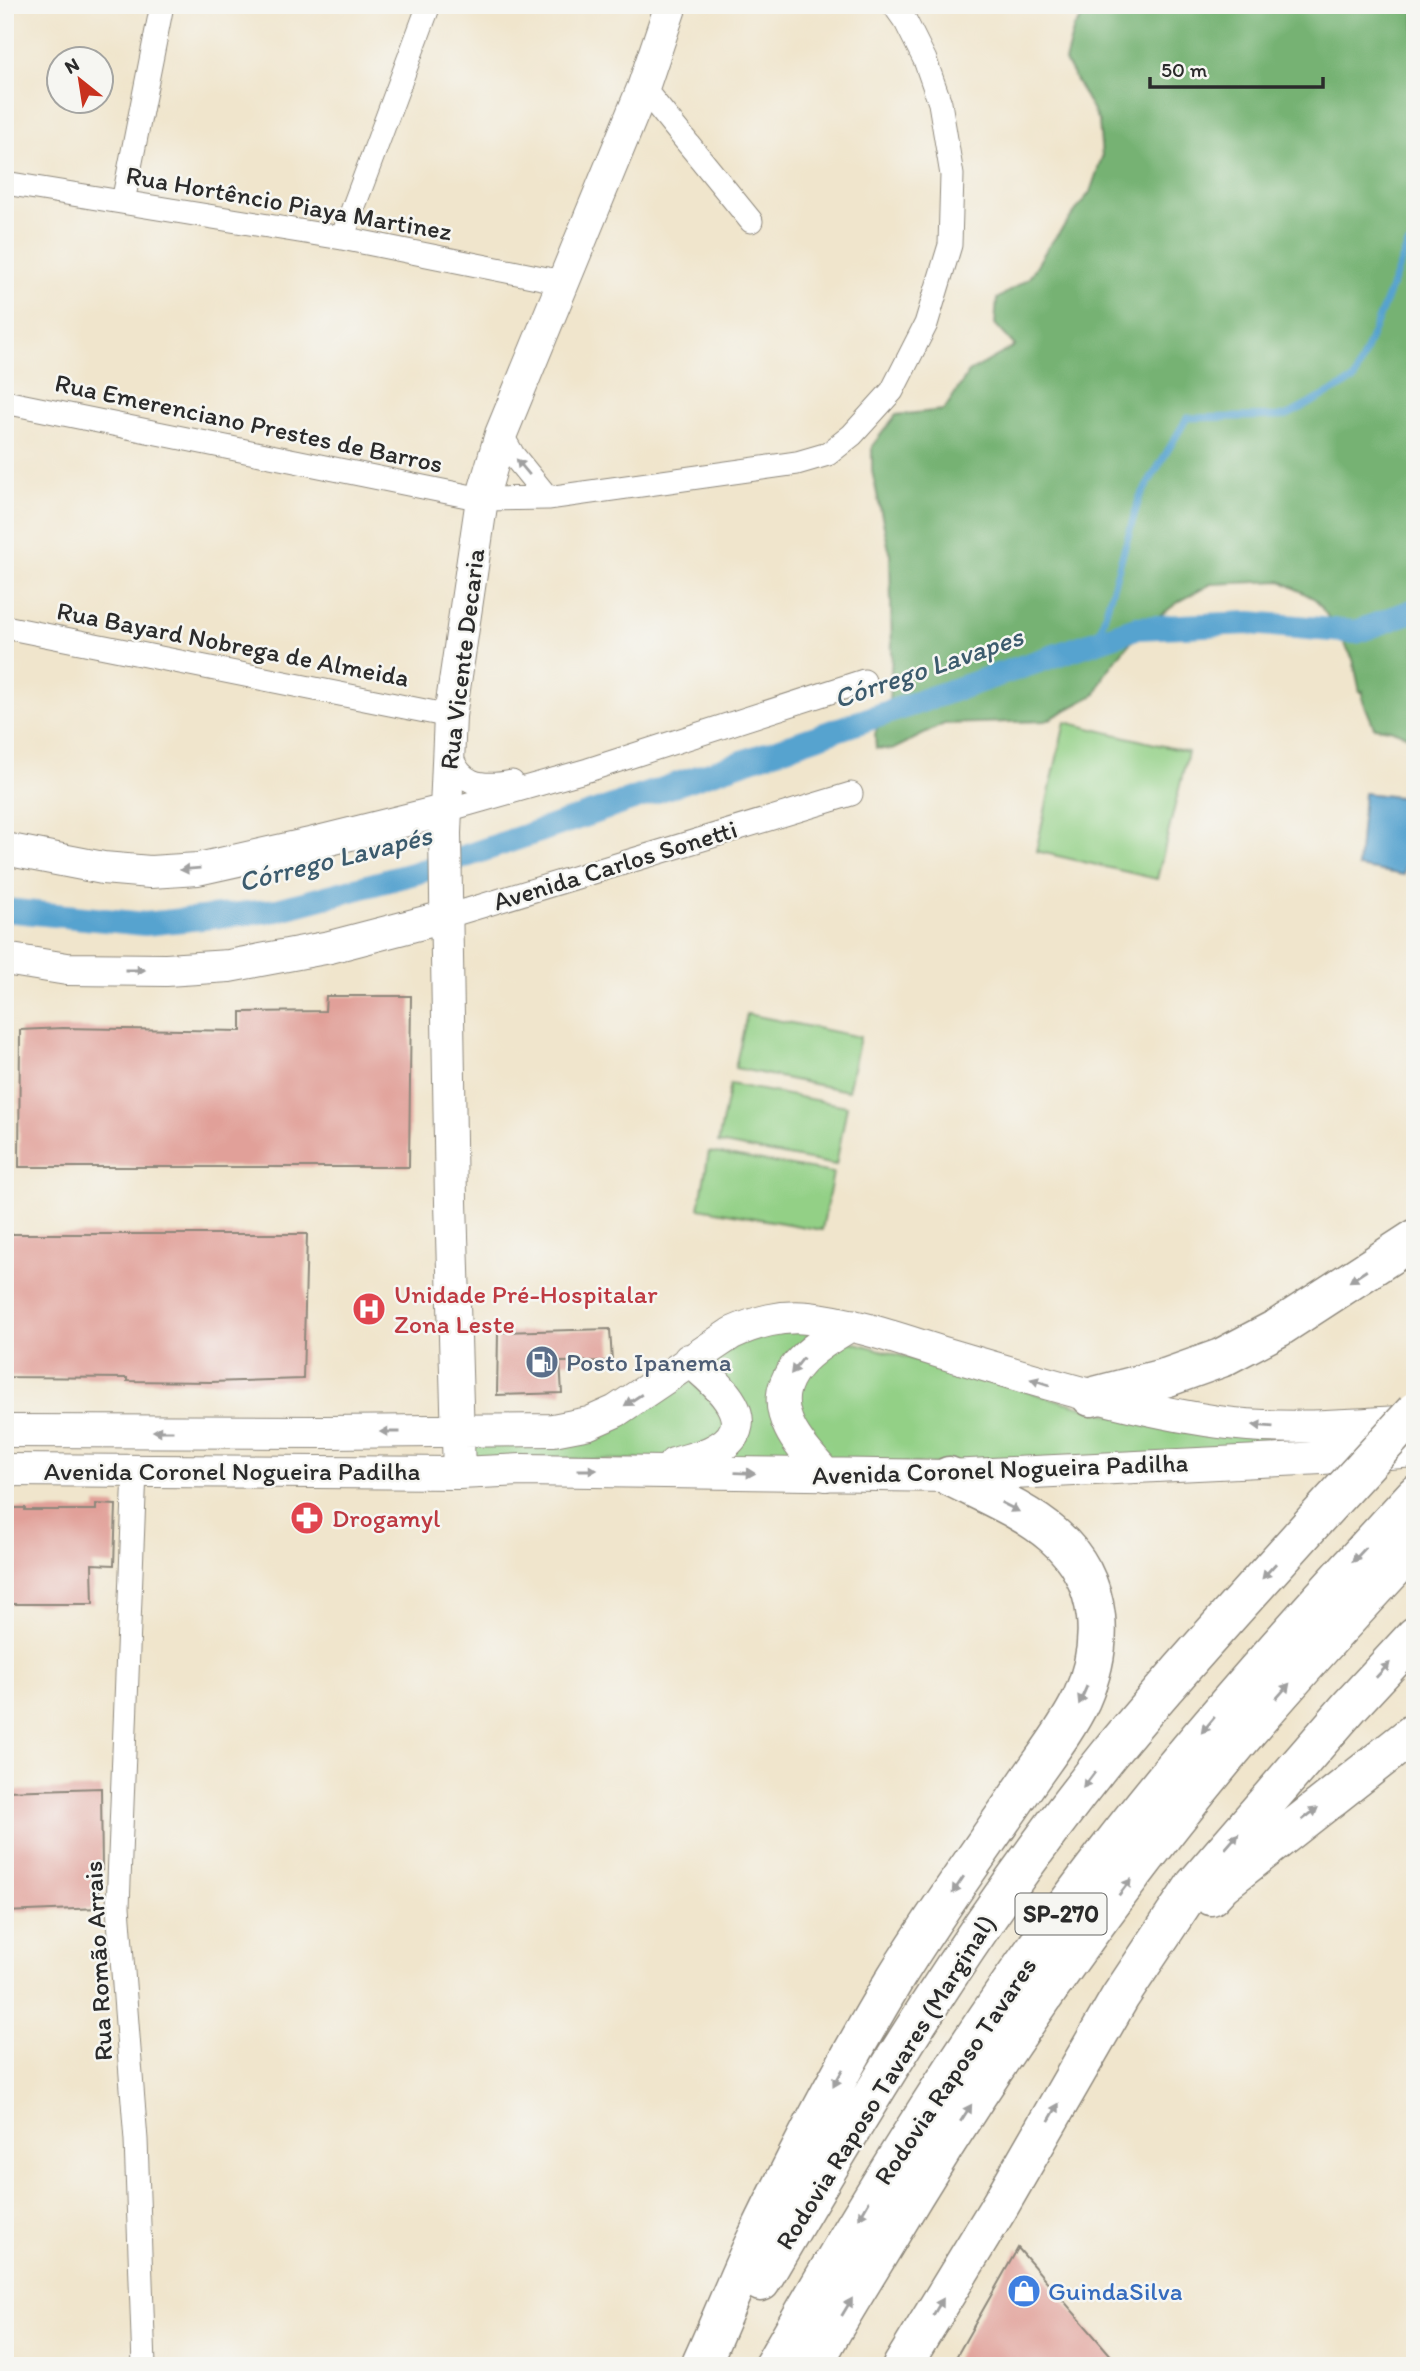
<svg xmlns="http://www.w3.org/2000/svg" width="1420" height="2371" font-family="Itim,sans-serif">
  <style>
    .green { fill: #93d086; stroke: #5f7e58; stroke-width: 2 }
    .forest { fill: #76b273; stroke: #506e4f; stroke-width: 2 }
    .water { fill: #56a3cf; stroke: #40677d; stroke-width: 2 }
    .lines { fill: none; stroke-linecap: round; stroke-linejoin: round }
    .stream { stroke: #56a3cf; stroke-width: 7 }
    .canal { stroke: #56a3cf; stroke-width: 24 }
    .building { fill: #e1a099 }
    .street-casing { stroke: #8e887c; stroke-width: 25 }
    .secondary-casing { stroke: #8e887c; stroke-width: 34 }
    .highway-casing { stroke: #8e887c; stroke-width: 41 }
    .street { stroke: #fff; stroke-width: 23 }
    .secondary { stroke: #fff; stroke-width: 32 }
    .highway { stroke: #fff; stroke-width: 38 }
    .highway-bridge-casing { stroke: #8e887c; stroke-width: 41; stroke-linecap: butt }
    .highway-bridge { stroke: #fff; stroke-width: 38 }
    .oneway { fill: #a0a0a0 }
    .labels { text-anchor: middle; stroke-width: 5; stroke-linejoin: round; paint-order: stroke }
    .shield { fill: #f6f6f2; stroke: #686867; stroke-width: 2 }
    .shield-label { font-size: 24px; font-weight: bold; fill: #2b2b2b }
    .street-label { font-size: 26px; fill: #2b2b2b; stroke: #f6f6f2 }
    .health-label { font-size: 26px; fill: #be3a42; stroke: #f6f6f2; text-anchor: start }
    .service-label { font-size: 26px; fill: #4e5e75; stroke: #f6f6f2; text-anchor: start }
    .shop-label { font-size: 26px; fill: #366cbe; stroke: #f6f6f2; text-anchor: start }
    .water-label { font-size: 28px; font-style: italic; fill: #3c5b6d; stroke: #f6f6f2 }
  </style>
  <rect width="100%" height="100%" fill="#f6f6f2"/>
  <filter id="ink" filterUnits="userSpaceOnUse"><feTurbulence type="fractalNoise" baseFrequency=".0143" numOctaves="2"/><feDisplacementMap in="SourceGraphic" scale="14" xChannelSelector="R" yChannelSelector="G"/><feConvolveMatrix kernelMatrix="1 2 1 2 8 2 1 2 1" color-interpolation-filters="sRGB"/></filter>
  <filter id="wash" filterUnits="userSpaceOnUse"><feTurbulence type="fractalNoise" baseFrequency=".00686" numOctaves="4" result="noise"/><feDisplacementMap in="SourceGraphic" scale="28" xChannelSelector="R" yChannelSelector="G"/><feGaussianBlur stdDeviation="1.57" result="paint"/><feColorMatrix in="noise" values="0 0 0 0 0 0 0 0 0 0 0 0 0 0 0 0 0 1.4 0 .05"/><feComposite in="paint" operator="in"/></filter>
  <g filter="url(#wash)">
    <rect width="100%" height="100%" fill="#f0e5cc"/>
    <!-- green -->
    <path class="green" d="M1065,722L1188,752L1157,879L1036,851Z
      M747,1014L860,1037L848,1091L735,1068Z
      M730,1084L847,1106L836,1165L718,1143Z
      M709,1152L833,1173L822,1230L699,1208Z
      M761,1331L817,1332L1157,1428L1217,1435L1365,1434L1359,1445L1003,1465L468,1458V1445L576,1440L616,1428L687,1383L722,1354Z"/>
    <!-- forest -->
    <path class="forest" d="M1095,5H1415V739L1390,729L1374,727L1362,698L1363,691L1360,692L1353,659L1336,628L1315,599L1281,581L1211,584L1180,601L1151,622L1125,648L1104,676L1096,694L1046,721L944,724L892,750L876,748L875,734L889,700L892,655L890,554L872,471V446L896,415L944,410L969,372L1015,346L995,324L997,299L1029,278L1048,247L1090,192L1102,157L1099,122L1065,61L1074,27Z"/>
    <!-- water -->
    <path class="water" d="M1364,793L1415,799V841H1408L1404,875L1358,867Z"/>
    <g class="lines">
      <!-- stream -->
      <path class="stream" d="M1097,642L1139,499L1187,418L1286,416L1354,380L1408,245L1415,243"/>
      <!-- canal -->
      <path class="canal" d="M5,910L145,924L277,910L419,872L1136,628L1250,623L1356,632L1415,610"/>
    </g>
    <g id="blocks">
      <!-- building -->
      <path class="building" d="M326,996H411L409,1167H19L20,1030L63,1028L241,1031V1012L325,1011Z
        M5,1234H307L303,1379L211,1382L127,1381V1378L5,1377Z
        M610,1329L612,1361L560,1362L562,1393L497,1395L498,1332Z
        M96,1504L116,1505L114,1565L92,1564L93,1604H5V1508H25V1510H96Z
        M101,1788L102,1870H98L99,1908L5,1912V1791Z
        M1018,2248L1120,2366H951Z"/>
    </g>
  </g>
  <g filter="url(#ink)">
    <use href="#blocks" fill-opacity="0" stroke="#8e887c" stroke-width="2"/>
    <g class="lines">
      <defs>
        <path id="street" d="M643,88L751,221
          M5,183L342,238L562,282
          M123,202L162,5
          M342,238L429,5
          M5,402L482,499L548,498L797,463L828,454L852,435L892,391L926,324L950,245L952,175L940,103L925,60L906,22L894,5
          M501,434L513,455L548,498
          M5,627L450,716
          M449,750C459,785 480,788 512,782
          M447,810L588,770L864,681
          M445,917L851,794
          M135,1470L118,1907L136,2140L144,2366"/>
        <path id="secondary" d="M5,849L103,868L150,872L198,869L314,843L447,810
          M5,959L67,969L166,970L229,966L330,947L445,917
          M5,1431L324,1432L553,1430L589,1423L616,1411L732,1333C757,1322 781,1315 808,1318C856,1323 901,1340 947,1354C1036,1380 1126,1409 1219,1422C1284,1431 1349,1425 1415,1421
          M674,1464C686,1460 700,1457 711,1452C768,1425 717,1383 689,1360
          M5,1470L459,1473L522,1470L949,1476L1322,1458L1415,1451
          M459,1473L451,1202L445,833L450,716L482,499L501,434L643,88L671,5
          M826,1475C814,1461 798,1445 790,1428C764,1377 814,1347 851,1325"/>
        <path id="highway" d="M1091,1397L1168,1377L1221,1358L1278,1328L1415,1239
          M1211,1896L1222,1884L1415,1732
          M761,2282C867,2100 976,1919 1109,1754C1175,1673 1246,1597 1315,1520
          M700,2366C719,2325 735,2283 754,2243C798,2152 844,2063 896,1977C936,1912 982,1849 1025,1786C1044,1758 1066,1731 1081,1700C1093,1673 1099,1646 1096,1617C1087,1533 1014,1509 949,1476
          M773,2366C874,2189 981,2015 1105,1854C1202,1728 1308,1612 1415,1495
          M813,2366C834,2325 859,2287 883,2247C988,2069 1108,1897 1242,1738C1298,1672 1356,1609 1415,1546
          M902,2366L999,2207L1120,1997L1194,1886L1350,1706L1415,1636"/>
      </defs>
      <!-- street casing -->
      <use href="#street" class="street-casing"/>
      <!-- secondary casing -->
      <use href="#secondary" class="secondary-casing"/>
      <!-- highway casing -->
      <use href="#highway" class="highway-casing"/>
      <!-- street -->
      <use href="#street" class="street"/>
      <!-- secondary -->
      <use href="#secondary" class="secondary"/>
      <!-- highway -->
      <use href="#highway" class="highway"/>
      <defs>
        <path id="highway-bridge" d="M1315,1520L1415,1411"/>
      </defs>
      <!-- highway-bridge casing -->
      <use href="#highway-bridge" class="highway-bridge-casing"/>
      <!-- highway-bridge -->
      <use href="#highway-bridge" class="highway-bridge"/>
    </g>
    <!-- one-way arrows -->
    <defs><path id="oneway-solid" d="M-6-.8H1V-3.2L6.5 0L1 3.2V.8H-6Z" transform="scale(1.75)"/></defs>
    <g class="oneway">
      <use href="#oneway-solid" transform="translate(523 467) rotate(-130)"/>
      <use href="#oneway-solid" transform="translate(190 869) rotate(175)"/>
      <use href="#oneway-solid" transform="translate(135 970)"/>
      <use href="#oneway-solid" transform="translate(1358 1276) rotate(147)"/>
      <use href="#oneway-solid" transform="translate(797 1366) rotate(128)"/>
      <use href="#oneway-solid" transform="translate(1040 1382) rotate(-163)"/>
      <use href="#oneway-solid" transform="translate(633 1400) rotate(147)"/>
      <use href="#oneway-solid" transform="translate(1263 1426) rotate(-175)"/>
      <use href="#oneway-solid" transform="translate(163 1431) rotate(-180)"/>
      <use href="#oneway-solid" transform="translate(390 1432) rotate(180)"/>
      <use href="#oneway-solid" transform="translate(587 1470)"/>
      <use href="#oneway-solid" transform="translate(745 1473) rotate(2)"/>
      <use href="#oneway-solid" transform="translate(1010 1507) rotate(27)"/>
      <use href="#oneway-solid" transform="translate(1359 1555) rotate(133)"/>
      <use href="#oneway-solid" transform="translate(1269 1571) rotate(132)"/>
      <use href="#oneway-solid" transform="translate(1383 1670) rotate(-47)"/>
      <use href="#oneway-solid" transform="translate(1283 1691) rotate(-49)"/>
      <use href="#oneway-solid" transform="translate(1083 1695) rotate(114)"/>
      <use href="#oneway-solid" transform="translate(1208 1725) rotate(130)"/>
      <use href="#oneway-solid" transform="translate(1089 1780) rotate(127)"/>
      <use href="#oneway-solid" transform="translate(1310 1814) rotate(-38)"/>
      <use href="#oneway-solid" transform="translate(1232 1841) rotate(-49)"/>
      <use href="#oneway-solid" transform="translate(958 1885) rotate(124)"/>
      <use href="#oneway-solid" transform="translate(1125 1887) rotate(-53)"/>
      <use href="#oneway-solid" transform="translate(838 2078) rotate(119)"/>
      <use href="#oneway-solid" transform="translate(1054 2112) rotate(-60)"/>
      <use href="#oneway-solid" transform="translate(966 2113) rotate(-57)"/>
      <use href="#oneway-solid" transform="translate(864 2210) rotate(120)"/>
      <use href="#oneway-solid" transform="translate(847 2307) rotate(-59)"/>
      <use href="#oneway-solid" transform="translate(938 2307) rotate(-59)"/>
    </g>
  </g>
  <!-- icons -->
  <defs>
    <symbol id="hospital-disc" viewBox="-11 -11 22 22"><circle r="9.5" fill="#e0444e" stroke="#f6f6f2"/><path d="M-5-5h3v3.5h4V-5h3V5h-3V1.5h-4V5h-3Z" fill="#fff"/></symbol>
    <symbol id="fuel-disc" viewBox="-11 -11 22 22"><circle r="9.5" fill="#5c6f8a" stroke="#f6f6f2"/><path d="M-5.5-6h7V0h2V4h1.3V-2.5L3-4.5l.8-.8L6-3V5H2.5V1h-1V6h-7ZM-4.2-4.7v3.2H.2V-4.7Z" fill="#fff"/></symbol>
    <symbol id="pharmacy-disc" viewBox="-11 -11 22 22"><circle r="9.5" fill="#e0444e" stroke="#f6f6f2"/><path d="M-2-6h4v4h4v4h-4v4h-4v-4h-4v-4h4Z" fill="#fff"/></symbol>
    <symbol id="shop-disc" viewBox="-11 -11 22 22"><circle r="9.5" fill="#3f7fe0" stroke="#f6f6f2"/><path d="M-5-2.5h2.3a2.7 3.5 0 0 1 5.4 0H5L5.5 6h-11ZM-1.5-2.5h3a1.5 2.3 0 0 0-3 0Z" fill="#fff"/></symbol>
  </defs>
  <g fill-rule="evenodd">
    <use href="#hospital-disc" x="350" y="1290" width="38" height="38"/>
    <use href="#fuel-disc" x="523" y="1343" width="38" height="38"/>
    <use href="#pharmacy-disc" x="288" y="1499" width="38" height="38"/>
    <use href="#shop-disc" x="1005" y="2272" width="38" height="38"/>
  </g>
  <g class="labels">
    <!-- shield labels -->
    <rect class="shield" x="1015.5" y="1893.5" width="91" height="41" rx="5"/>
    <g class="shield-label">
      <text x="1061" y="1922">SP-270</text>
    </g>
    <!-- street labels -->
    <g class="street-label">
      <text transform="translate(289 203) rotate(10)" y="9">Rua Hortêncio Piaya Martinez</text>
      <text transform="translate(249 423) rotate(12)" y="9">Rua Emerenciano Prestes de Barros</text>
      <text transform="translate(233 644) rotate(11)" y="9">Rua Bayard Nobrega de Almeida</text>
      <text transform="translate(462 659) rotate(-83)" y="9">Rua Vicente Decaria</text>
      <text transform="translate(615 865) rotate(-17)" y="9">Avenida Carlos Sonetti</text>
      <text transform="translate(1000 1469) rotate(-2)" y="9">Avenida Coronel Nogueira Padilha</text>
      <text x="232" y="1480">Avenida Coronel Nogueira Padilha</text>
      <text transform="translate(98 1961) rotate(-93)" y="9">Rua Romão Arrais</text>
      <text transform="translate(955 2071) rotate(-56)" y="9">Rodovia Raposo Tavares</text>
      <text transform="translate(885 2082) rotate(-58)" y="9">Rodovia Raposo Tavares (Marginal)</text>
    </g>
    <!-- health labels -->
    <g class="health-label">
      <text x="394" y="1303">Unidade Pré-Hospitalar<tspan x="394" dy="30">Zona Leste</tspan></text>
      <text x="332" y="1527">Drogamyl</text>
    </g>
    <!-- service labels -->
    <g class="service-label">
      <text x="566" y="1371">Posto Ipanema</text>
    </g>
    <!-- shop labels -->
    <g class="shop-label">
      <text x="1048" y="2300">GuindaSilva</text>
    </g>
    <!-- water labels -->
    <g class="water-label">
      <text transform="translate(928 667) rotate(-19)" y="10">Córrego Lavapes</text>
      <text transform="translate(335 858) rotate(-14)" y="10">Córrego Lavapés</text>
    </g>
  </g>
  <!-- margin -->
  <rect width="1420" height="2371" fill="none" stroke="#f6f6f2" stroke-width="28"/>
  <!-- north arrow -->
  <g transform="translate(80 80) rotate(330)"><circle r="33" fill="#f6f6f2" stroke="#a5a5a2" stroke-width="2"/>
  <path d="M0-5L12 26L0 18L-12 26Z" fill="#c8321e"/>
  <text y="-10" font-size="19" font-weight="bold" text-anchor="middle" fill="#2b2b2b">N</text>
  </g>
  <!-- scale -->
  <path d="M1150 77v10h173v-10" fill="none" stroke="#2b2b2b" stroke-width="3.5"/>
  <text x="1161" y="77" font-size="21" fill="#2b2b2b" stroke="#f6f6f2" stroke-width="5" paint-order="stroke">50 m</text>
</svg>
